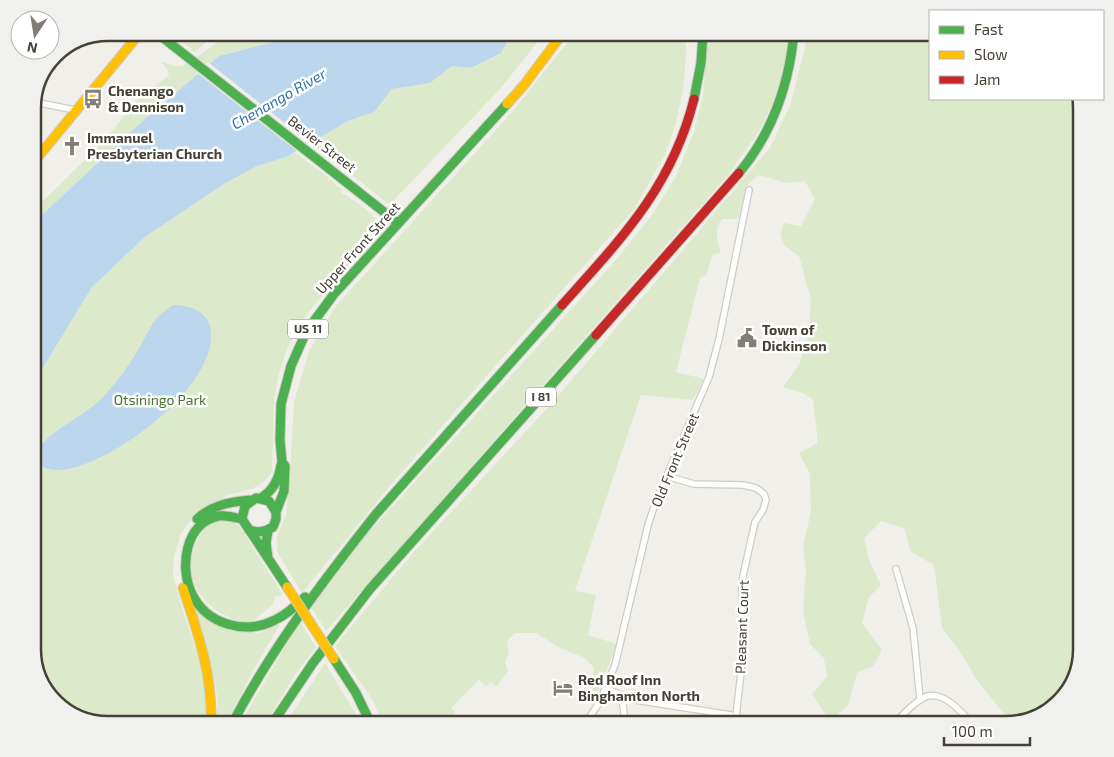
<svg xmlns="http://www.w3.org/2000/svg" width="1114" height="757" font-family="'Exo 2',sans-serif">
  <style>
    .green { fill: #dceacb }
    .water { fill: #bcd6ed }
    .pier { fill: #f0efea }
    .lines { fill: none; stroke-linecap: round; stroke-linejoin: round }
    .street-casing { stroke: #ceccc7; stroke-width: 8 }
    .fast-casing { stroke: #ceccc1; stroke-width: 11 }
    .slow-casing { stroke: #ceccc1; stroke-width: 11 }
    .jam-casing { stroke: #ceccc1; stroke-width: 11 }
    .street { stroke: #fdfdfc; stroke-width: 5.5 }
    .fast { stroke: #4caf50; stroke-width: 9 }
    .slow { stroke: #ffc107; stroke-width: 9 }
    .jam { stroke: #c62828; stroke-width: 9 }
    .slow-bridge-casing { stroke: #d1cbb8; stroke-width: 11; stroke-linecap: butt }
    .slow-bridge { stroke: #ffc107; stroke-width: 9 }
    .labels { text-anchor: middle; stroke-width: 5; stroke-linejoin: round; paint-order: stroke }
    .shield { fill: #fff; stroke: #7e7972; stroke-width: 1 }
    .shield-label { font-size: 12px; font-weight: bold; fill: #464036 }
    .poi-label { font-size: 14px; font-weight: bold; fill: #464036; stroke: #fff; text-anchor: start }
    .street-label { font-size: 14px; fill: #464036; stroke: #fff }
    .park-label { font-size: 14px; fill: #43752b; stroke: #fff }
    .water-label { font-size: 15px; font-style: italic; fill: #3373ae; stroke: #fff }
    .rim { fill: none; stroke: #464036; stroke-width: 2.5 }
  </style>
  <rect width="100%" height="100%" fill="#f0efea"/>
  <!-- green -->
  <path class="green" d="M170,33H201L211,38L195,52Z
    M252,33H302L274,42L219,56L146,118L33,223V211L104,141L142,94L169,76L167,69L160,61L174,66H183L224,38Z
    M512,33H545L500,89L394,200V205L387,203L310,142L348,121L374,112L392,89L430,83L452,66L471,68L500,53Z
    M575,33H686V56L683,90L676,123L665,155L635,208L394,481L302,593L277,552V536L286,515L291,457L294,402L309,351L335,307L513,111Z
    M707,33H788C787,63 776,102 760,129C751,144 739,159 729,174L326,631L311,607L363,539L616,260L652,215L676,176L694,132L703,96Z
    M807,33H930V99H1079L1081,108V428L1076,437L1072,459L1081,487V649L1068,691L1039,717L1011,723L977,680L959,650L942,628L934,565L911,552L904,528L881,521L864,538L869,560L881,585L869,597L862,623L882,650L873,666L857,673L848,705L830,721L812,694L827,677L824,658L810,644L803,611L806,570L803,547L811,511L810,474L799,453L818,443L813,400L805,394L783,387L799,365L808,337L811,300L799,256L785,246L780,235L784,223L801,226L815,199L805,181L787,183L758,175L746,186L738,219H722C713,229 718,241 721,253L713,254L706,275L700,278L676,372L704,379L693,400L641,395L575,591L596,595L588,635L617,644L598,692L591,690L594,668L585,658L560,648L536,633H515L507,641L509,654L505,661L508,671L496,687L491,682L486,686L479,680L451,708L455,712L443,724H382L374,702L335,646L412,554L551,404L769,149L790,106L804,52Z
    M294,152L324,174L342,190L341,192L363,207L383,225L379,229V232L374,235L308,313L287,349L279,373L274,400L272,472L264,482L252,489L228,495L194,516L181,533L174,556L173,575L182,608L201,665L207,702L205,724H109L66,711L43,686L33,653V384L92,287L145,237L221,185L257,166L286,157Z
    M216,519H228L240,527L283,595L275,596L273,604L251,623C227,620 203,606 194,583C193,580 190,575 189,572C188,562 198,536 204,528C207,525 212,521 216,519Z
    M192,602L232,630L259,633L280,624L254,669L226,724H215L218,704L214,677Z
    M300,621L316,647L296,673L265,724H240Z
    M325,663L362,724H285Z"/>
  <!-- water -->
  <path class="water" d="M302,33H512L501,53L471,68L452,66L430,83L392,89L374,112L348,121L286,157L257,166L222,185L145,237L92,287L33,384V341L40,320L39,309L33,312V223L146,118L219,56L274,42Z
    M173,305C187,305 206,310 210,326C227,397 43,514 35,453C52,427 84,418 105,395C117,381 128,367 137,352C151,329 149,321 173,305Z"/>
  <!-- pier -->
  <path class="pier" d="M208,62L311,144L298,152L196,72Z"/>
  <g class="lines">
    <defs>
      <path id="street" d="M34,102L75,110
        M666,476L694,484L743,485L756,488L764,494L766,500L763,510L755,522L743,576L742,589L743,655L736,716
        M896,569L913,628L920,699
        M606,688L629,699L731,715L740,719L743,724
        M622,696L625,724
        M585,724L599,703L615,665L648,525L656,501L709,377L719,339L749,190
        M894,724C902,716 910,706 920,700C939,685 961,711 972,724"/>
      <path id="fast" d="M157,33L398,223
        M694,99L701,63L703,33
        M739,173C773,132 789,85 794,33
        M261,498C274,490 279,479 281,465
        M276,512L269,501L256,498L245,506L242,519L287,587
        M197,519C212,505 230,502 250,500
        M242,519C235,518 226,515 219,516C185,522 179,568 192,594C207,625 246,635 275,620C286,615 296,606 305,597
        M249,530C259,533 264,532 273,527L276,519V512L284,491L285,466L282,462L280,440L281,404L291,366L306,332L334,294L507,104
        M268,531L266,543L268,558
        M334,659L356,693L371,724
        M232,724C272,648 323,581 376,514L562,305
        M272,724L313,663L370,589L596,335"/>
      <path id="slow" d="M507,104L524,85L563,33
        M33,163L140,33
        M183,588C198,633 213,676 211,724"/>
      <path id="jam" d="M562,305C621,239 672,187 694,99
        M596,335L739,173"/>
    </defs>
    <!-- street casing -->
    <use href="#street" class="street-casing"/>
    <!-- fast casing -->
    <use href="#fast" class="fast-casing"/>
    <!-- slow casing -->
    <use href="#slow" class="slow-casing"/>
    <!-- jam casing -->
    <use href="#jam" class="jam-casing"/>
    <!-- street -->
    <use href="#street" class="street"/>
    <!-- fast -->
    <use href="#fast" class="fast"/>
    <!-- slow -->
    <use href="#slow" class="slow"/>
    <!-- jam -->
    <use href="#jam" class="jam"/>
    <defs>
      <path id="slow-bridge" d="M287,587L334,659"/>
    </defs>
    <!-- slow-bridge casing -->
    <use href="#slow-bridge" class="slow-bridge-casing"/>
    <!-- slow-bridge -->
    <use href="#slow-bridge" class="slow-bridge"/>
  </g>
  <!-- icons -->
  <defs>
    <symbol id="bus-bare" viewBox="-9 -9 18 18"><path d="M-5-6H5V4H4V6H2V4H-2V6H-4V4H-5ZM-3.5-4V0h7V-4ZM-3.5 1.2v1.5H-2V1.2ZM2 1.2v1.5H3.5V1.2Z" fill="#827d75" stroke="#fff" stroke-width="2.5" paint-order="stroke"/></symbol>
    <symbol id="church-bare" viewBox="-9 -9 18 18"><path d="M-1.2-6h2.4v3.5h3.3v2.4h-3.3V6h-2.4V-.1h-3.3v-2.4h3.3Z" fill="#827d75" stroke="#fff" stroke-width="2.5" paint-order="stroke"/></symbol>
    <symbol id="civic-bare" viewBox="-9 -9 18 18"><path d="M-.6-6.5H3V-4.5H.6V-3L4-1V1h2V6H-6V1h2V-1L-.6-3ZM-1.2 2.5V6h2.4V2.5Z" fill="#827d75" stroke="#fff" stroke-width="2.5" paint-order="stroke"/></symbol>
    <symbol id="hotel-bare" viewBox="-9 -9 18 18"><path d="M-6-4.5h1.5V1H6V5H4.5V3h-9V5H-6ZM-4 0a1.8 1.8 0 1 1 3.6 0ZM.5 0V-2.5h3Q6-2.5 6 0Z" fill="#827d75" stroke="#fff" stroke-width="2.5" paint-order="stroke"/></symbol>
  </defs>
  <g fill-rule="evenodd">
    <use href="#bus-bare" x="79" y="85" width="28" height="28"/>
    <use href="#church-bare" x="58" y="132" width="28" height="28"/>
    <use href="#civic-bare" x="733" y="324" width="28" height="28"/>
    <use href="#hotel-bare" x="549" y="674" width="28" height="28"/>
  </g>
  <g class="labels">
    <!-- shield labels -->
    <g class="shield">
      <rect x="288" y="319.5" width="40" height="19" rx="4"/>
      <rect x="526" y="387.5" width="30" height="19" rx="4"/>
    </g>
    <g class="shield-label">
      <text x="308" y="333">US 11</text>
      <text x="541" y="401">I 81</text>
    </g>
    <!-- poi labels -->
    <g class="poi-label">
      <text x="108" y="96">Chenango<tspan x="108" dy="16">&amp; Dennison</tspan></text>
      <text x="87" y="143">Immanuel<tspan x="87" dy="16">Presbyterian Church</tspan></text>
      <text x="762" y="335">Town of<tspan x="762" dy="16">Dickinson</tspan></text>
      <text x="578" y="685">Red Roof Inn<tspan x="578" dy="16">Binghamton North</tspan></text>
    </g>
    <!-- street labels -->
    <g class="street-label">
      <text transform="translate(322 144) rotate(38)" y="5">Bevier Street</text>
      <text transform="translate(358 248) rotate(-48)" y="5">Upper Front Street</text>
      <text transform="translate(675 460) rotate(-67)" y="5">Old Front Street</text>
      <text transform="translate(742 627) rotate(-88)" y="5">Pleasant Court</text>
    </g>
    <!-- park labels -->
    <g class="park-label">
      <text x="160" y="405">Otsiningo Park</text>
    </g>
    <!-- water labels -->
    <g class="water-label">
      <text transform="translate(279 99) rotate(-30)" y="5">Chenango River</text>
    </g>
  </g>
  <!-- crop -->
  <path d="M0 0H1114V757H0ZM108 41H1006A67 67 0 0 1 1073 108V649A67 67 0 0 1 1006 716H108A67 67 0 0 1 41 649V108A67 67 0 0 1 108 41Z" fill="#f0f0ef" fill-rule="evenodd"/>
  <path class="rim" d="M108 41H1006A67 67 0 0 1 1073 108V649A67 67 0 0 1 1006 716H108A67 67 0 0 1 41 649V108A67 67 0 0 1 108 41Z"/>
  <!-- legend -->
  <rect x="929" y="10" width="175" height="90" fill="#ffffff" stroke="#b5b3af"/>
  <rect x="939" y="26" width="25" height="8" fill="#4caf50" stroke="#b5b3af"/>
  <text x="974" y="35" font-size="15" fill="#464036">Fast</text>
  <rect x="939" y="51" width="25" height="8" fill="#ffc107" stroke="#b5b3af"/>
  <text x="974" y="60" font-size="15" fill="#464036">Slow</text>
  <rect x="939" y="76" width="25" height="8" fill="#c62828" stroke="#b5b3af"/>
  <text x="974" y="85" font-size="15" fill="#464036">Jam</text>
  <!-- north arrow -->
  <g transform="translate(35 35) rotate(192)"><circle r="24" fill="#ffffff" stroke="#b5b3af"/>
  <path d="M0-4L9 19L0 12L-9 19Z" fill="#827d75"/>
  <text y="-8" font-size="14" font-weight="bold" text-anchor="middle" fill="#464036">N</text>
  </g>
  <!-- scale -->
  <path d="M944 737v8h86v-8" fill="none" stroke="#464036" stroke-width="2.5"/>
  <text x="952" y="737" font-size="15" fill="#464036" stroke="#ffffff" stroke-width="4" paint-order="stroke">100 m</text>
</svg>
